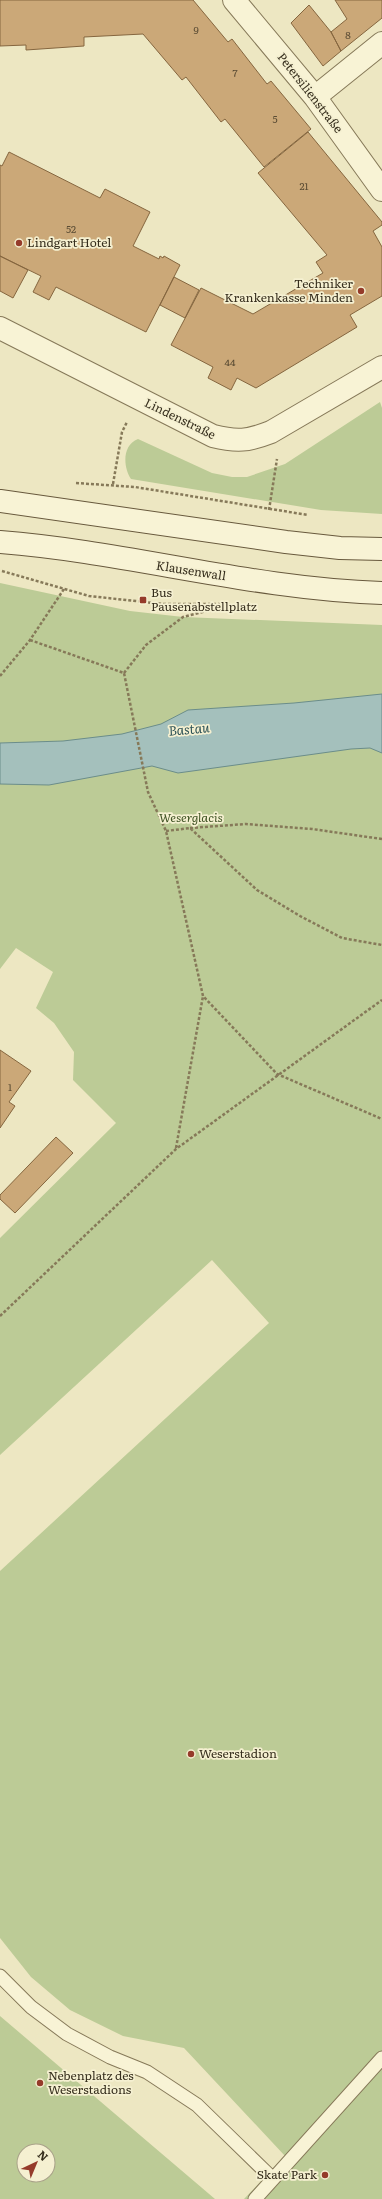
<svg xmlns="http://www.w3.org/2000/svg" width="382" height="2199" font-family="Literata,serif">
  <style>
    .green { fill: #bccb96; fill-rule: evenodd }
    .water { fill: #a4c0bc; stroke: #6b8d8a }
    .building { fill: #cba878; stroke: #85663f }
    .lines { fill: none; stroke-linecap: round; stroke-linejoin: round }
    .lane-casing { stroke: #867959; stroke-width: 15 }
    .street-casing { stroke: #867959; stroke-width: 24 }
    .secondary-casing { stroke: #68593d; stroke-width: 24 }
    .path { stroke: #867959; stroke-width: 2.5; stroke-dasharray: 3 2; stroke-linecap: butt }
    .lane { stroke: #f8f3d5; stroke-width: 13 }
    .street { stroke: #f8f3d5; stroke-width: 22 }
    .secondary { stroke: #f8f3d5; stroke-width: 22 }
    .poi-dot { fill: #953b2a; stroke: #f5f0d1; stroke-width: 1.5 }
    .labels { text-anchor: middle; stroke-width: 3.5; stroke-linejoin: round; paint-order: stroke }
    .number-label { font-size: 10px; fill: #5b4c34 }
    .street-label { font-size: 12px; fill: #362e1d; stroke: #f5f0d1 }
    .poi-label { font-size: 12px; fill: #362e1d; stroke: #f5f0d1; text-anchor: start }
    .park-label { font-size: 12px; font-style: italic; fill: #3f5324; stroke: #f5f0d1 }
    .water-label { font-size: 13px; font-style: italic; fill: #2d5256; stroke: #f5f0d1 }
  </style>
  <rect width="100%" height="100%" fill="#ede7c2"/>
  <!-- green -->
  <path class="green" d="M380,402L382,408V514L321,510L131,479C123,467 122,445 138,439L212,473L232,477H247L285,464Z
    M0,583L130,611L183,617L382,625V2199H244L285,2156L184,2048L123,2036L70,2010L31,1977L0,1938V1571L269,1323L212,1260L0,1455V1238L116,1123L73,1080L74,1052L54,1023L36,1008L53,972L16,948L0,969Z
    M0,2016L215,2199H0ZM24,2151H48V2175H24Z"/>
  <!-- water -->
  <path class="water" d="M382,694V753L370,748L351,749L178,773L152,766L49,785L0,784V743L63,741L122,734L161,724L188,710L294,703Z"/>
  <!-- building -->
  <path class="building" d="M0,0H193L228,42L232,39L267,84L271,81L311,129L264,167L225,119L221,122L186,77L182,80L143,34L84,37V46L26,50V45L0,46Z
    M335,0H382V18L341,51L331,32L347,19Z
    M309,5L331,32L341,51L323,66L291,23Z
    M308,132L382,222V225L373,231L382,247V296L350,315L357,327L256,388L237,378L231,390L208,378L213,367L171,345L201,288L253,314L323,273L316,262L327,255L258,173Z
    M9,152L100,198L105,189L150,212L133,246L159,259L160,256L163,258L164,256L180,265L146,332L56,287L49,300L33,292L41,276L0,256V165L2,166Z
    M0,256L28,270L13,298L0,291Z
    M174,277L199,290L185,318L160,305Z
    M0,1050L31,1071L9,1102L15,1106L0,1128Z
    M56,1137L73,1153L15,1213L0,1199V1195Z"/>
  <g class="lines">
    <defs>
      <path id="lane" d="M0,1976L31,2007L67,2034L110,2057L147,2072L197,2105L272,2178
        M255,2199L382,2058"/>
      <path id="street" d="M234,0L315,97L382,190
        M315,97L382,43
        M0,328L213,436C237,442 248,441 271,432L382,367"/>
      <path id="secondary" d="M0,501L286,542L340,548L382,549
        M0,542C128,552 252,589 382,593"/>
    </defs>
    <!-- lane casing -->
    <use href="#lane" class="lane-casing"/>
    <!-- street casing -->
    <use href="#street" class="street-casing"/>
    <!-- secondary casing -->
    <use href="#secondary" class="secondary-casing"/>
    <!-- path -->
    <path class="path" d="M76,483L135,487L308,515
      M113,484L122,432L127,422
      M269,510L277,459
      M2,571L89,596L163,604H220
      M30,640L124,673L148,792L166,831L203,996L277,1074L382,1119
      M124,673L146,645L183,617L230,605
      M0,676L30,640L64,589
      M190,828L246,824L312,829L382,839
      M166,831L190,828L257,890L300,916L342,938L382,945
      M176,1148L203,996
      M0,1316L176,1149L382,1000"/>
    <!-- lane -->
    <use href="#lane" class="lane"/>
    <!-- street -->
    <use href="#street" class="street"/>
    <!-- secondary -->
    <use href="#secondary" class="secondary"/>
  </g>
  <!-- markers -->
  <g class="poi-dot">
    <circle cx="19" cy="243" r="4"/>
    <circle cx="361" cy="291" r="4"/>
    <rect x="139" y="596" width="8" height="8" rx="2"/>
    <circle cx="191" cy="1754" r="4"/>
    <circle cx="40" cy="2083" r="4"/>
    <circle cx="325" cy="2175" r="4"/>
  </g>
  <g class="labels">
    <!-- number labels -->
    <g class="number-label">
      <text x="196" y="34">9</text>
      <text x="348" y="39">8</text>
      <text x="235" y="77">7</text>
      <text x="275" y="123">5</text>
      <text x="304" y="190">21</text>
      <text x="71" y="233">52</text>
      <text x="230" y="366">44</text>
      <text x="10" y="1091">1</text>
    </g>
    <!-- street labels -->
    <g class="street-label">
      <text transform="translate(310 93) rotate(52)" y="4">Petersilienstraße</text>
      <text transform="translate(180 419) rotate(26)" y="4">Lindenstraße</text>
      <text transform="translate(191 571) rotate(9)" y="4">Klausenwall</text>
    </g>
    <!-- poi labels -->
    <g class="poi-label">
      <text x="27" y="247">Lindgart Hotel</text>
      <text x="353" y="288" text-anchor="end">Techniker<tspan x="353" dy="14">Krankenkasse Minden</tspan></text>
      <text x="151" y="597">Bus<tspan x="151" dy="14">Pausenabstellplatz</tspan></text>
      <text x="199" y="1758">Weserstadion</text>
      <text x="48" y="2080">Nebenplatz des<tspan x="48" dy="14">Weserstadions</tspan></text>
      <text x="317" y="2179" text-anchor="end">Skate Park</text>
    </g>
    <!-- park labels -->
    <g class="park-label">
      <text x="191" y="822">Weserglacis</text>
    </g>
    <!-- water labels -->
    <g class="water-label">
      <text transform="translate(189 729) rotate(-5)" y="5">Bastau</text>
    </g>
  </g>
  <!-- north arrow -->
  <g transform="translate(36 2163) rotate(44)"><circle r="19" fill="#f5f0d1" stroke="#a9a289"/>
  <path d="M0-3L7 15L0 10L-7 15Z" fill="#953b2a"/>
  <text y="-6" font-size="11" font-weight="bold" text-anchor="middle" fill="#362e1d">N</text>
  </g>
</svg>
